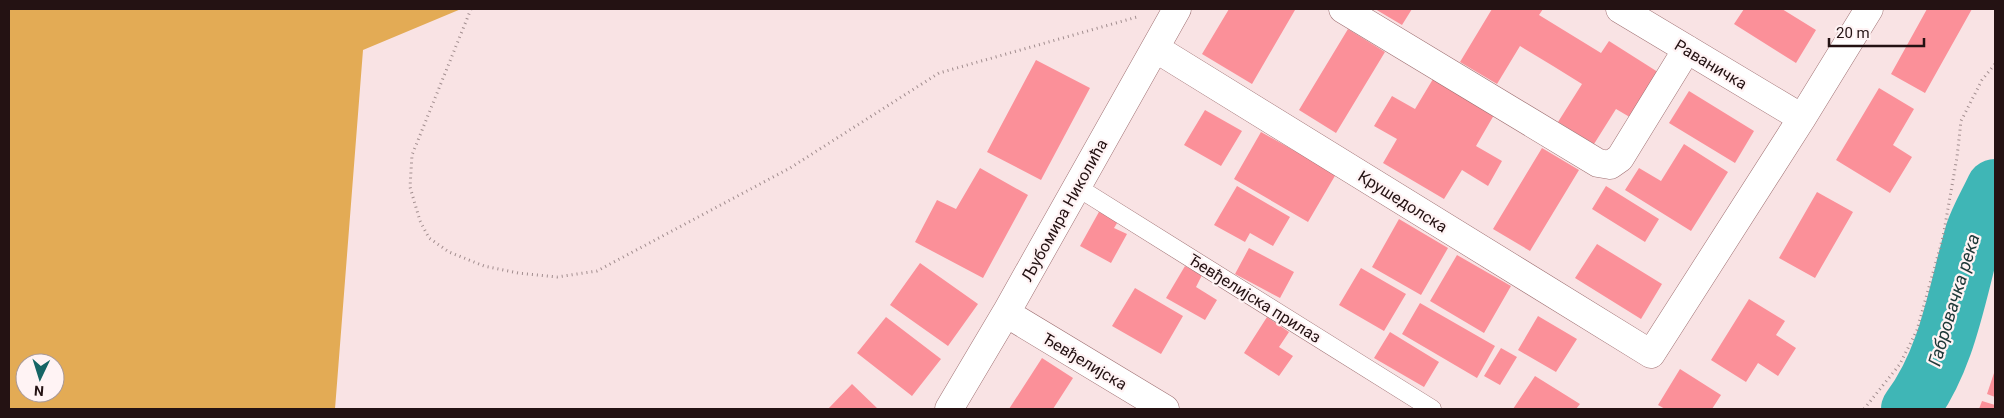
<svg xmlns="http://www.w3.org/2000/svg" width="2004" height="418" font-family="Roboto,sans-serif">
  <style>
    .green { fill: #e3ab55; fill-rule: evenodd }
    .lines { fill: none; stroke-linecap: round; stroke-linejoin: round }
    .river { stroke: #3fb6b6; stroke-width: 58 }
    .building { fill: #fb9099 }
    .lane-casing { stroke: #9f7072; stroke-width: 19 }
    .street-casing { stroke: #9f7072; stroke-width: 29 }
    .path { stroke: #a18d8e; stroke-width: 3; stroke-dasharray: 1 4; stroke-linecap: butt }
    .lane { stroke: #fff; stroke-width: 18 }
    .street { stroke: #fff; stroke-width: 28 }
    .labels { text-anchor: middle; stroke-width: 4.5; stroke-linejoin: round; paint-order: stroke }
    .street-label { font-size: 16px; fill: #241213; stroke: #fff3f4 }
    .water-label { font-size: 18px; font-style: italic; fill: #1e3838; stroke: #fff3f4 }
  </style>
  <rect width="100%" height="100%" fill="#f9e3e4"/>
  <!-- green -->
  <path class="green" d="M9,9H461L363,50L335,409H9ZM25,363H55V393H25Z"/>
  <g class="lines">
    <!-- river -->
    <path class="river" d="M1910,409C1948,359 1957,292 1974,233C1979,218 1988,203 1995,188"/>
  </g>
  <!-- building -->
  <path class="building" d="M1229,9L1295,10L1252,84L1202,54Z
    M1375,9H1412L1402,25Z
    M1492,9H1543L1539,15L1601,53L1609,41L1661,74L1633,119L1616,109L1594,144L1558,122L1582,84L1553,66L1520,46L1497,84L1460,62Z
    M1744,9H1782L1816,30L1796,63L1734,24Z
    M1927,9H1972L1925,93L1891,74Z
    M1348,29L1385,52L1336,133L1299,110Z
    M1036,60L1090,88L1041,180L987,152Z
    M1433,79L1494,115L1476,146L1502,161L1488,186L1462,170L1444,199L1383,163L1397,139L1374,126L1392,96L1415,109Z
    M1879,88L1914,109L1893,145L1912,157L1890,193L1836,160Z
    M1689,91L1754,131L1735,163L1669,123Z
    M1205,110L1242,131L1221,166L1184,145Z
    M1261,132L1336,174L1308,222L1234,179Z
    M1684,144L1728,172L1691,231L1625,190L1639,168L1661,181Z
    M1542,148L1579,170L1530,251L1493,229Z
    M980,168L1028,195L983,278L915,242L937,200L956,209Z
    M1237,186L1290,217L1273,246L1250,233L1245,242L1214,225Z
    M1606,186L1659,219L1645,242L1592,209Z
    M1817,192L1853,212L1815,278L1779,258Z
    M1100,210L1119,220L1114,228L1127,234L1111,263L1080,246Z
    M1399,219L1448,248L1421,295L1372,267Z
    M1597,244L1662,284L1641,319L1575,278Z
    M1249,248L1294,272L1280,298L1235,274Z
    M1457,255L1511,286L1484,333L1430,301Z
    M920,263L978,304L948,346L890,305Z
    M1185,266L1202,275L1196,287L1217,300L1205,320L1166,298Z
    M1361,268L1406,294L1384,331L1339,305Z
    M1135,288L1183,316L1161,354L1112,326Z
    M1749,299L1785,321L1776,335L1796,348L1778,376L1758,363L1746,382L1711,360Z
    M1420,303L1495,346L1477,378L1402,334Z
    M1538,316L1577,339L1556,372L1518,350Z
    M886,317L941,359L912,396L857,353Z
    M1267,317L1289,332L1279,347L1293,356L1279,376L1244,353Z
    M1390,332L1439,362L1424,387L1374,358Z
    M1501,348L1517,357L1500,385L1484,376Z
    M1042,358L1073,378L1053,409H1009Z
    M1680,369L1721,395L1712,409H1665L1658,405Z
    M1995,370V397L1987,394Z
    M1535,376L1580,404L1576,409H1513Z
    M852,384L878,409H828Z
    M1982,401L1995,405V409H1979Z"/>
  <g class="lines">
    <defs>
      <path id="lane" d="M1077,187L1432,409"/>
      <path id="street" d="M1343,9L1598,163L1610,165L1620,158L1687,49
        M1620,9L1802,118
        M1155,48L1651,354L1802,118L1869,9
        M1006,313L1165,409
        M949,409L1006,313L1177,9"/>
    </defs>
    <!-- lane casing -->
    <use href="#lane" class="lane-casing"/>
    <!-- street casing -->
    <use href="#street" class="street-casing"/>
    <!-- path -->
    <path class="path" d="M471,9L412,155L410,187L420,221L429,238L449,252L484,266L518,273L557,277L597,271L790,168L939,73L1137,17
      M1864,409L1900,364L1917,330L1943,237L1957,157L1961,121L1982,80L1995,64"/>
    <!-- lane -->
    <use href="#lane" class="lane"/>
    <!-- street -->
    <use href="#street" class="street"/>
  </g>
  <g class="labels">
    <!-- street labels -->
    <g class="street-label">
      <text transform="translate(1711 64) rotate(31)" y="6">Раваничка</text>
      <text transform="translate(1403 201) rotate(32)" y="6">Крушедолска</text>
      <text transform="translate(1064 210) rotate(-61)" y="6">Љубомира Николића</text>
      <text transform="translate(1255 298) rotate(32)" y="6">Ђевђелијска прилаз</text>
      <text transform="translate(1085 361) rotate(31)" y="6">Ђевђелијска</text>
    </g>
    <!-- water labels -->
    <g class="water-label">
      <text transform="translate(1954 300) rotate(-73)" y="6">Габровачка река</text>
    </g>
  </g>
  <!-- border -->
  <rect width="2004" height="418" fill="none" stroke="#241213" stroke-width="20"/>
  <!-- north arrow -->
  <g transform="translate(40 378) rotate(184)"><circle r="24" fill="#fff3f4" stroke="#a7999a"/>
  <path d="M0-4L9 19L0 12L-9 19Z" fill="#166565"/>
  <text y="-8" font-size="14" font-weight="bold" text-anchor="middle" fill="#241213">N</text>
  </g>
  <!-- scale -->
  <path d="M1829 38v8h95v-8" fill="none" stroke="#241213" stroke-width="2.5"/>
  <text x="1836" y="38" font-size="15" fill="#241213" stroke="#fff3f4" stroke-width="4" paint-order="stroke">20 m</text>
</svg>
